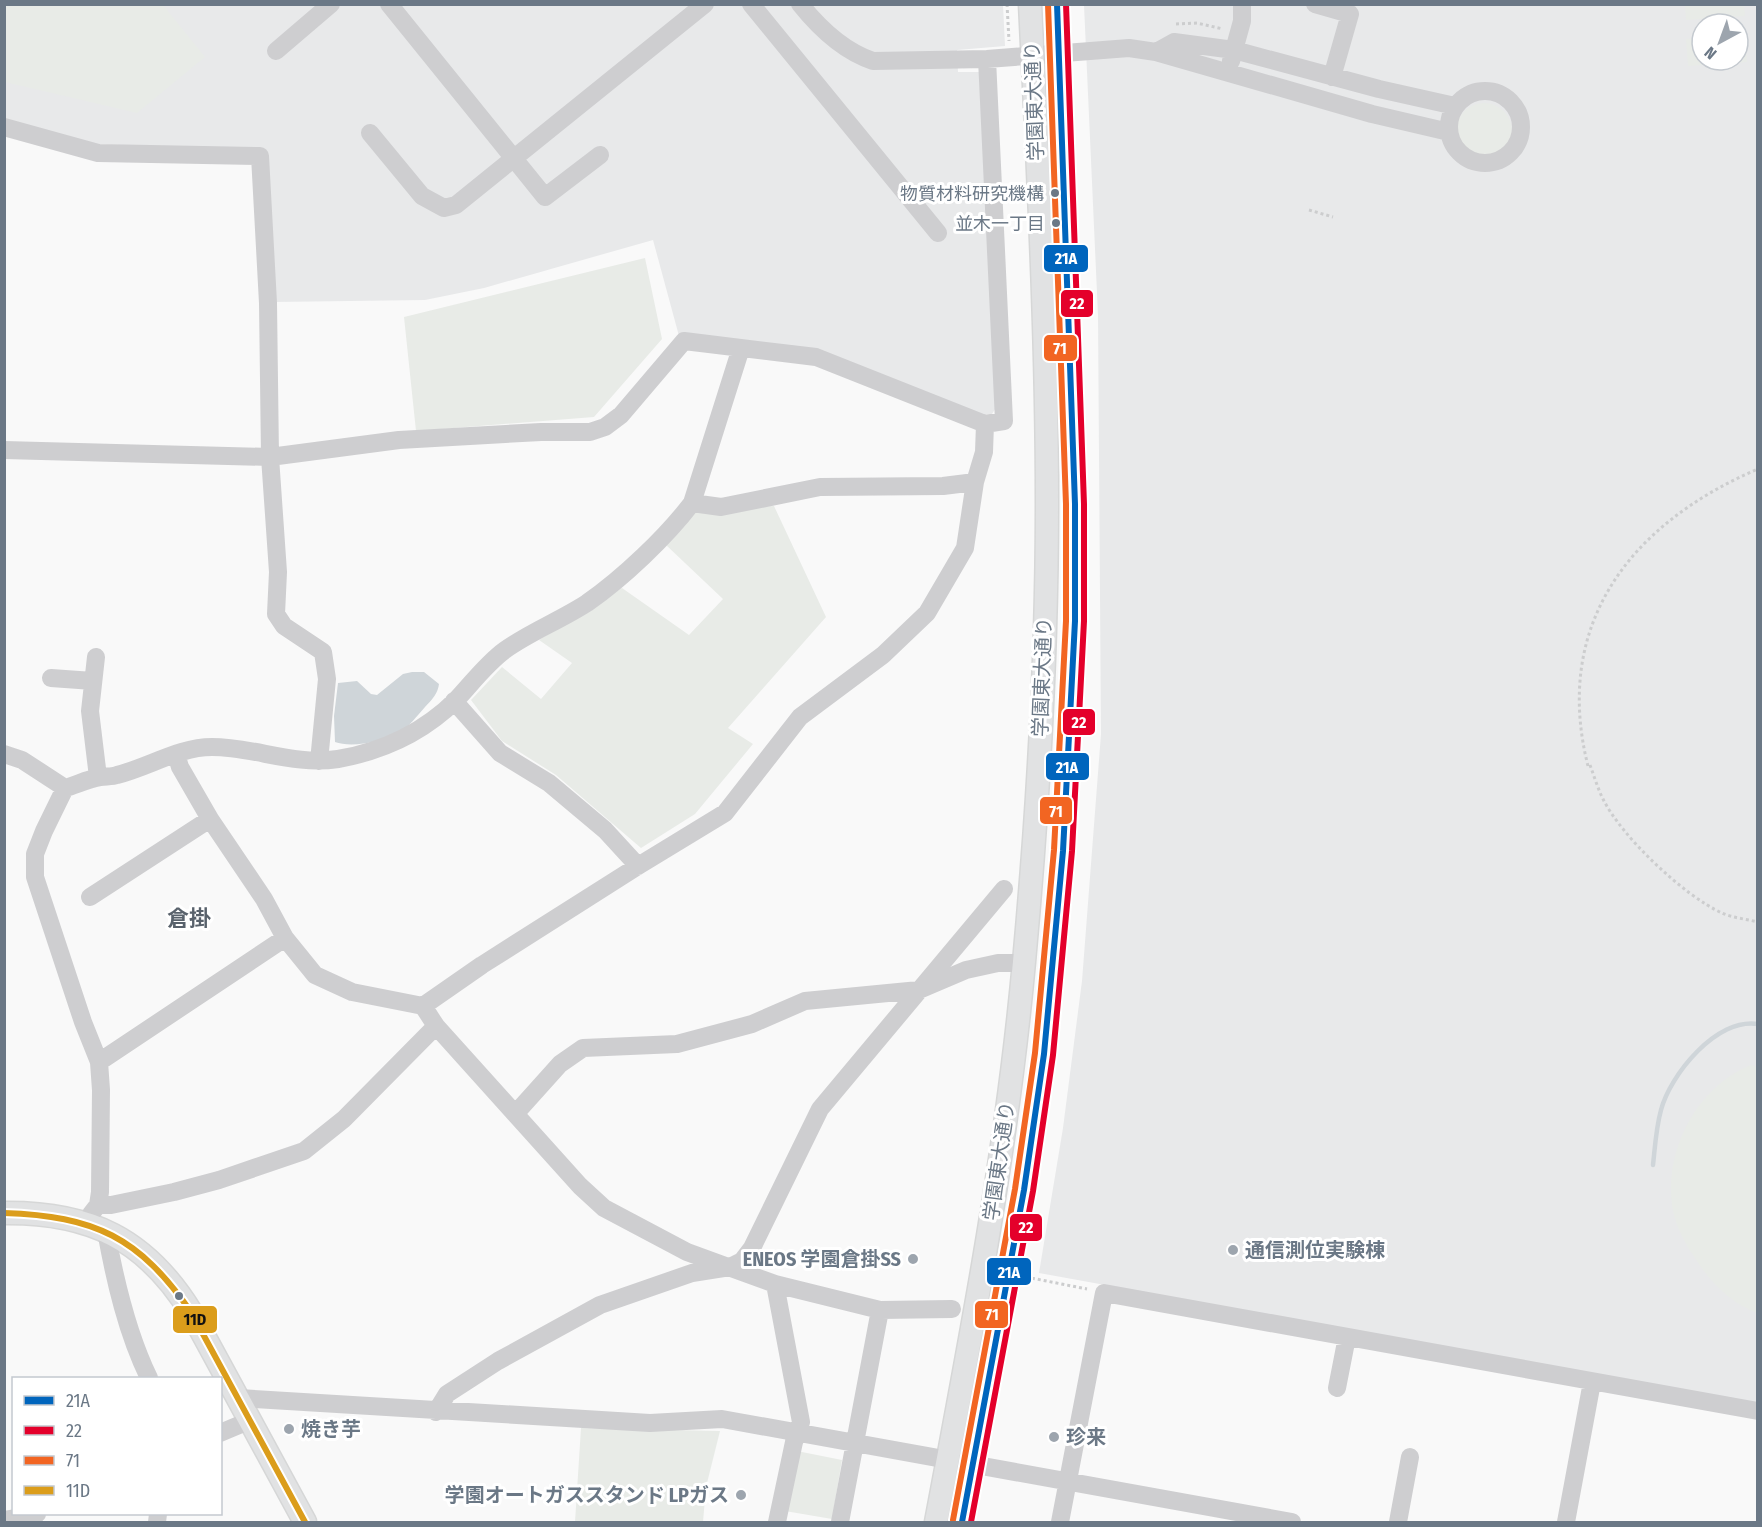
<svg xmlns="http://www.w3.org/2000/svg" width="1762" height="1527" font-family="'Fira Sans Condensed','Noto Sans JP',sans-serif">
  <style>
    .built { fill: #e8e9ea; fill-rule: evenodd }
    .green { fill: #e8ebe7 }
    .water { fill: #cfd5d9 }
    .lines { fill: none; stroke-linecap: round; stroke-linejoin: round }
    .stream { stroke: #cfd5d9; stroke-width: 4.5 }
    .major-casing { stroke: #d6d7d7; stroke-width: 25 }
    .path { stroke: #cccdce; stroke-width: 3; stroke-dasharray: 3 3; stroke-linecap: butt }
    .minor { stroke: #ceced0; stroke-width: 18 }
    .major { stroke: #e1e2e3; stroke-width: 22 }
    .bus-1-casing { stroke: #fff; stroke-width: 10 }
    .bus-2-casing { stroke: #fff; stroke-width: 10 }
    .bus-3-casing { stroke: #fff; stroke-width: 10 }
    .bus-4-casing { stroke: #fff; stroke-width: 10 }
    .bus-1 { stroke: #0065bd; stroke-width: 6 }
    .bus-2 { stroke: #e4002b; stroke-width: 6 }
    .bus-3 { stroke: #f26522; stroke-width: 6 }
    .bus-4 { stroke: #db9d1b; stroke-width: 6 }
    .bus-dot { fill: #6b7886; stroke: #fff; stroke-width: 2 }
    .poi-dot { fill: #9da5ae; stroke: #fff; stroke-width: 2 }
    .labels { text-anchor: middle; stroke-width: 6; stroke-linejoin: round; paint-order: stroke }
    .bus-label { font-size: 18px; fill: #6b7886; stroke: #fff; text-anchor: end }
    .street-label { font-size: 20px; fill: #6b7886; stroke: #fff }
    .poi-label { font-size: 20px; font-weight: bold; fill: #6b7886; stroke: #fff; text-anchor: start }
    .quarter-label { font-size: 22px; font-weight: bold; fill: #59626c; stroke: #fff }
    .line-badge { stroke: #fff; stroke-width: 2 }
    .badge-label { font-size: 16px; text-anchor: middle; font-weight: bold; fill: #fff }
    .pale-badge-label { font-size: 16px; text-anchor: middle; font-weight: bold; fill: #111 }
  </style>
  <rect width="100%" height="100%" fill="#f9f9f9"/>
  <!-- built -->
  <path class="built" d="M4,5H1003L1005,46L957,50L958,72H979L999,403L992,414L980,415L818,350L679,336L653,240L484,288L425,300L274,302L267,150L96,144L5,120Z
    M1084,5H1757V1403L1039,1273L1063,1128L1082,981L1101,734L1098,315ZM1702,24H1738V60H1702Z"/>
  <!-- green -->
  <path class="green" d="M5,4L163,5L205,57L137,113L5,82Z
    M1685,5H1744L1745,16L1686,20Z
    M1745,34L1747,62L1688,66L1686,39L1702,38V60H1738V35Z
    M1456 131a28 28 0 1 1 56 0a28 28 0 1 1-56 0Z
    M645,258L662,339L594,417L416,431L404,317Z
    M774,506L826,617L728,728L753,744L695,814L641,848L556,775L502,741L471,700L502,667L541,699L572,663L539,640L622,588L689,635L723,599L666,545L695,510Z
    M1751,1065L1758,1067L1757,1313C1733,1304 1713,1285 1699,1264C1688,1248 1677,1230 1673,1211C1662,1153 1696,1087 1751,1065Z
    M581,1428L720,1431L706,1487L703,1522H575Z
    M797,1451L842,1460L832,1519L785,1511Z"/>
  <!-- water -->
  <path class="water" d="M412,672H424L439,684C438,693 432,700 425,707C417,716 409,727 398,733C382,742 351,748 335,742L334,716L338,683L357,681L371,694L377,695L403,674Z"/>
  <g class="lines">
    <!-- stream -->
    <path class="stream" d="M1653,1165C1655,1147 1656,1128 1661,1110C1670,1075 1717,1017 1758,1024"/>
    <defs>
      <path id="major" d="M4,1213C90,1212 146,1239 191,1312L305,1522
        M936,1522C971,1337 1007,1150 1024,962C1038,810 1047,656 1047,503C1047,337 1038,170 1030,4
        M962,1522L1024,1190L1044,1054L1063,851L1075,621V504L1057,4"/>
    </defs>
    <!-- major casing -->
    <use href="#major" class="major-casing"/>
    <!-- path -->
    <path class="path" d="M1007,4L1009,41
      M1176,24L1197,23L1223,29
      M1309,210L1333,217
      M1590,765C1594,776 1598,789 1603,799C1621,836 1684,896 1722,913C1733,918 1746,919 1758,922
      M1588,766C1552,624 1631,523 1758,469
      M1026,1277L1087,1289"/>
    <!-- minor -->
    <path class="minor" d="M389,4L545,197L600,155
      M751,4L938,233
      M800,4C820,29 843,51 873,61L987,59L1129,48L1156,52
      M1315,4L1350,14L1332,77
      M276,51L331,4
      M1231,61L1242,21V4
      M1449 127a36 36 0 1 1 72 0a36 36 0 1 1-72 0Z
      M4,127L98,153L260,156L268,303L270,457L278,572L276,614L284,626L323,652L327,679L319,761
      M1449,132L1372,114L1156,52L1174,42L1234,50L1379,89L1455,106
      M370,133L422,196L444,208L456,205L705,4
      M4,450L270,457L399,440L541,432H590L605,427L621,415L684,341L816,357L985,424L1004,421L987,59
      M692,503L721,507L820,487L943,486L975,482
      M96,657L90,711L98,777
      M51,678L93,681
      M454,701L500,753L549,783L605,830L638,866
      M4,754L22,760L65,788
      M176,754L180,767L210,819L264,899L285,938L315,975L352,992L423,1006L482,965L638,866L725,813L800,717L883,655L927,613L965,548L975,482L984,452L985,424
      M90,897L210,819
      M423,1006L436,1026L580,1186L604,1208L687,1252L775,1284L880,1310L952,1309
      M99,1062L285,938
      M516,1113L560,1064L583,1048L677,1044L752,1024L805,1001L919,990L966,970L998,963H1024
      M98,1205L100,1192L101,1090L99,1062L83,1022L35,877V854L44,831L65,788C76,785 88,779 100,777C106,776 112,777 117,775C149,767 179,747 212,747C255,747 294,766 338,759C384,751 424,732 457,699C472,683 487,663 505,650C530,632 561,620 587,603C623,578 666,537 692,503L741,348
      M91,1214L98,1205H111L174,1192L219,1180L304,1151L344,1119L436,1026
      M106,1231C115,1281 127,1333 149,1378
      M775,1284L801,1422L794,1442L777,1522
      M1337,1388L1347,1337
      M239,1398L650,1423L722,1419L1292,1522
      M436,1412L447,1394L498,1361L600,1305L692,1273L730,1267L742,1261L752,1248L820,1109L1004,889
      M220,1433L251,1420
      M4,1520L37,1514
      M157,1522L158,1514
      M840,1522L880,1310
      M1060,1522L1104,1293L1758,1411
      M1398,1522L1410,1457
      M1566,1522L1592,1382"/>
    <!-- major -->
    <use href="#major" class="major"/>
    <defs>
      <path id="bus-1" d="M962,1522L1024,1190L1044,1054L1063,851L1075,621V504L1057,4"/>
      <path id="bus-2" d="M971,1522L1033,1191L1053,1055L1072,851L1084,621V504L1066,4"/>
      <path id="bus-3" d="M953,1520L1015,1189L1035,1053L1054,850L1066,621V504L1048,4"/>
      <path id="bus-4" d="M4,1213C95,1216 139,1237 191,1312L305,1522"/>
    </defs>
    <!-- bus-1 casing -->
    <use href="#bus-1" class="bus-1-casing"/>
    <!-- bus-2 casing -->
    <use href="#bus-2" class="bus-2-casing"/>
    <!-- bus-3 casing -->
    <use href="#bus-3" class="bus-3-casing"/>
    <!-- bus-4 casing -->
    <use href="#bus-4" class="bus-4-casing"/>
    <!-- bus-1 -->
    <use href="#bus-1" class="bus-1"/>
    <!-- bus-2 -->
    <use href="#bus-2" class="bus-2"/>
    <!-- bus-3 -->
    <use href="#bus-3" class="bus-3"/>
    <!-- bus-4 -->
    <use href="#bus-4" class="bus-4"/>
  </g>
  <!-- markers -->
  <g class="bus-dot">
    <circle cx="1055" cy="193" r="5"/>
    <circle cx="1056" cy="223" r="5"/>
    <circle cx="179" cy="1296" r="5"/>
  </g>
  <g class="poi-dot">
    <circle cx="1233" cy="1250" r="6"/>
    <circle cx="913" cy="1259" r="6"/>
    <circle cx="289" cy="1429" r="6"/>
    <circle cx="1054" cy="1437" r="6"/>
    <circle cx="741" cy="1495" r="6"/>
  </g>
  <g class="labels">
    <!-- bus labels -->
    <g class="bus-label">
      <text x="1044" y="200">物質材料研究機構</text>
      <text x="1045" y="230">並木一丁目</text>
    </g>
    <!-- street labels -->
    <g class="street-label">
      <text transform="translate(1034 101) rotate(-92)" y="7">学園東大通り</text>
      <text transform="translate(1042 677) rotate(-88)" y="7">学園東大通り</text>
      <text transform="translate(999 1161) rotate(-82)" y="7">学園東大通り</text>
    </g>
    <!-- poi labels -->
    <g class="poi-label">
      <text x="1245" y="1257">通信測位実験棟</text>
      <text x="901" y="1266" text-anchor="end">ENEOS 学園倉掛SS</text>
      <text x="301" y="1436">焼き芋</text>
      <text x="1066" y="1444">珍来</text>
      <text x="729" y="1502" text-anchor="end">学園オートガススタンド LPガス</text>
    </g>
    <!-- quarter labels -->
    <g class="quarter-label">
      <text x="189" y="926">倉掛</text>
    </g>
  </g>
  <g class="line-badge">
    <rect x="1043" y="244" width="46" height="29" rx="6" fill="#0065bd"/>
    <rect x="1060" y="289" width="34" height="29" rx="6" fill="#e4002b"/>
    <rect x="1043" y="334" width="35" height="28" rx="6" fill="#f26522"/>
    <rect x="1062" y="708" width="34" height="28" rx="6" fill="#e4002b"/>
    <rect x="1045" y="752" width="45" height="29" rx="6" fill="#0065bd"/>
    <rect x="1039" y="796" width="34" height="29" rx="6" fill="#f26522"/>
    <rect x="1009" y="1213" width="34" height="29" rx="6" fill="#e4002b"/>
    <rect x="986" y="1257" width="46" height="29" rx="6" fill="#0065bd"/>
    <rect x="974" y="1300" width="35" height="29" rx="6" fill="#f26522"/>
    <rect x="172" y="1305" width="46" height="29" rx="6" fill="#db9d1b"/>
  </g>
  <g class="badge-label">
    <text x="1066" y="264">21A</text>
    <text x="1077" y="309">22</text>
    <text x="1060" y="354">71</text>
    <text x="1079" y="728">22</text>
    <text x="1067" y="773">21A</text>
    <text x="1056" y="817">71</text>
    <text x="1026" y="1233">22</text>
    <text x="1009" y="1278">21A</text>
    <text x="992" y="1320">71</text>
  </g>
  <g class="pale-badge-label">
    <text x="195" y="1325">11D</text>
  </g>
  <!-- border -->
  <rect width="1762" height="1527" fill="none" stroke="#6b7886" stroke-width="12"/>
  <!-- legend -->
  <rect x="12" y="1377" width="210" height="138" fill="#ffffff" stroke="#c4c9cf" stroke-width="1.5"/>
  <rect x="24" y="1396" width="30" height="9" fill="#0065bd" stroke="#c4c9cf" stroke-width="1.5"/>
  <text x="66" y="1407" font-size="18" fill="#6b7886">21A</text>
  <rect x="24" y="1426" width="30" height="9" fill="#e4002b" stroke="#c4c9cf" stroke-width="1.5"/>
  <text x="66" y="1437" font-size="18" fill="#6b7886">22</text>
  <rect x="24" y="1456" width="30" height="9" fill="#f26522" stroke="#c4c9cf" stroke-width="1.5"/>
  <text x="66" y="1467" font-size="18" fill="#6b7886">71</text>
  <rect x="24" y="1486" width="30" height="9" fill="#db9d1b" stroke="#c4c9cf" stroke-width="1.5"/>
  <text x="66" y="1497" font-size="18" fill="#6b7886">11D</text>
  <!-- north arrow -->
  <g transform="translate(1720 42) rotate(221)"><circle r="28" fill="#ffffff" stroke="#c4c9cf" stroke-width="1.5"/>
  <path d="M0-4.5L10 22L0 15L-10 22Z" fill="#9da5ae"/>
  <text y="-9" font-size="16" font-weight="bold" text-anchor="middle" fill="#6b7886">N</text>
  </g>
</svg>
